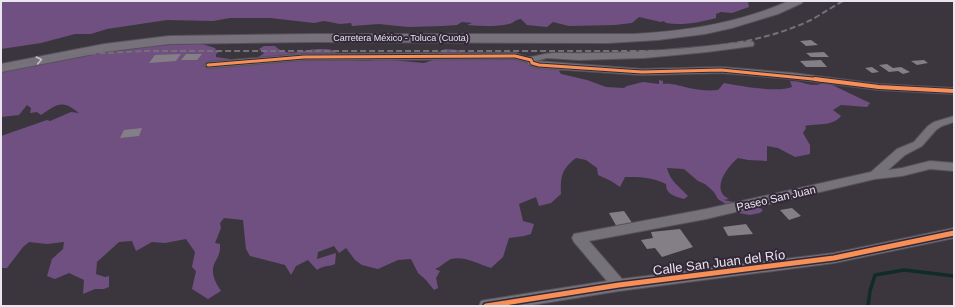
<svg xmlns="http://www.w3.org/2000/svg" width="955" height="307" font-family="Helvetica,sans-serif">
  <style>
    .forest { fill: #6f5081 }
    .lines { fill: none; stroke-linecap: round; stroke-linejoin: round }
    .stream { stroke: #112c28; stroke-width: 3.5 }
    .building { fill: #847f87 }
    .minor-casing { stroke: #57525a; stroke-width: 2 }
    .highway-casing { stroke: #57525a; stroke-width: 2 }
    .minor { fill: #76727a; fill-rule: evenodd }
    .highway { fill: #77717b; fill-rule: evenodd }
    .rail { stroke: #747076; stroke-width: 2; stroke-dasharray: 6 3; stroke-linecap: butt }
    .cycleway-far2-casing { stroke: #322838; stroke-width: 5 }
    .cycleway-far1-casing { stroke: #322838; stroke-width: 6 }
    .cycleway-casing { stroke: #322838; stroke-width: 8 }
    .cycleway-far2 { stroke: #f78f57; stroke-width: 3 }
    .cycleway-far1 { stroke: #f78f57; stroke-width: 4 }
    .cycleway { stroke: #f78f57; stroke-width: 5 }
    .oneway { stroke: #c8c2cc }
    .labels { text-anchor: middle; stroke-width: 4; stroke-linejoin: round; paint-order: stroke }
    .far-street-label { font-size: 9px; fill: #ebe5ef; stroke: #322838 }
    .street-label { font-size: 11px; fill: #ebe5ef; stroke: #322838 }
    .near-street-label { font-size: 13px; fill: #ebe5ef; stroke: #322838 }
  </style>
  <rect width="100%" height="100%" fill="#3b363e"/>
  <!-- forest -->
  <path class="forest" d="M1,1H748L749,7L732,13L721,12L716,14V18C701,22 682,26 666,23L664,21L661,22L639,17L632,23L615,25L569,26L553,22L547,27L527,25L521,19C514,20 514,23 509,24C495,27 481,26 467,25L472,23L462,22L457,25L442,26L408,27L379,24L352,26L351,23L340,24L324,21L314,23L270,18H230L213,21L167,20L107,29L91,34H75L41,43L1,49Z
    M190,44H202L215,48L216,50L220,51L216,54V57L230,59L233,62C244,60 255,61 264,53L259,49L264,46H275C288,59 303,49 319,49C323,49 329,49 332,50C336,52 336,54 340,54L339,59C352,60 367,63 380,59L424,63L433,60L439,52L445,49L458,50L463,53H485L530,62L542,61L557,64L563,69L559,71L561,74L587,80L606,87L624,88L627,86L643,82L659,84V80L663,81V84C673,83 679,86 689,88C699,90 708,91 718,90L724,83C740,86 778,93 792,87L790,81C806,81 810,89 826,82L870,103L867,107L841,105L833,110L841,116C832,127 817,123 805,126L806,128L803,133L810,145V154L795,157L778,148L767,146V161L748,160L738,158C727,167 710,190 729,199L723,200L745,204H754L763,210L760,213L750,215L739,213L718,199L714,192L705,184L698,181L684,169L667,168C670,181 679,186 688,196L684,199C675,196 666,195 666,184C652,177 640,177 625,177L620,187L611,181L598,175L597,168L586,160L576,158C562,168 560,177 561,194L551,203L539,206L536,197L519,204L523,221L534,224L531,234L524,236L509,238L503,257L491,268C477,264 466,256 451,259C446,261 441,267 435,269L440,271L436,278L438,288L434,290L426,280L418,273L411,259L398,260L378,269L362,265L355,260L346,248L339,253L334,246L318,252L317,259L336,253L335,264C329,267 323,265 317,270L308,260L296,266L291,275L285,265L250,256L246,249L243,220L224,218L220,223L221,228L215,243L220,244C221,257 214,260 213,269C212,277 217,285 221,291L208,299L192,289L196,271L192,267L195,252L186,239L165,243L152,242L136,251L132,241L119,242L97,262L96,274L105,277L109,276V287L104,289H95L83,294L84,280L69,273L55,279L47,276L52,259L63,249L64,242L47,244L29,242L23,247L7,268H1V136L47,120L50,121L71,112L79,113C62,99 57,104 41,115L37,112L30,113L31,108L27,105L19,115L1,117V72L47,62L129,47Z"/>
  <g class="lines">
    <!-- stream -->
    <path class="stream" d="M868,306L870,291L875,275L904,270L954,276"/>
  </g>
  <!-- building -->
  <path class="building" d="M811,40L818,45L806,46L800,41Z
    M824,52L829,57H811L806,53Z
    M181,54L176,61L149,63L155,55Z
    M186,54H202L197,60H181Z
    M821,60L827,67H806L800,61Z
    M924,60L928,63L917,65L911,61Z
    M887,64L893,68L901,67L910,72L903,74L898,71L889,72L879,65Z
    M872,67L879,72L872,73L865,68Z
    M142,128L139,136L120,138L124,130Z
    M792,208L801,216L789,220L780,210Z
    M624,211L635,227L618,229L609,213Z
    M746,224L753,234L728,236L723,227Z
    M680,229L693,247L662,257L655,248L647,249L641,240L653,238L651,232Z"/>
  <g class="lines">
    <defs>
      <path id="minor" d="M750,41L753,42L754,44L753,46L707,52L644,58L579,60L547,58L536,61L642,69L721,67L793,73L879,84L954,88V94L879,90L793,79L721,73L642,75L539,68L529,65L527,62L515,59L304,60L208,68L204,65L208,62L304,54L515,53C519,54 526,58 530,57C538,56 545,53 554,53C620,54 684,50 750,41Z
        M954,116V122L942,126L936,130L922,146L905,155L888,170L902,168L930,161L954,163V171L930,169L902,176L875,179L706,219L589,241L622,279L834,253L954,228V238L834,263L619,291L526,306H479L481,301L486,300L607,281L574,242L572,238L574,234L706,209L871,172L897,149L914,142L928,126L934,122Z"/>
      <path id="highway" d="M789,1H803L802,3L778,14L732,28L705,34L658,40L608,43L313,42L169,44L104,52L1,72V64L104,44L169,36L313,34H634C688,31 739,23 789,1Z"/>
    </defs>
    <!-- minor casing -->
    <use href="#minor" class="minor-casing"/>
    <!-- highway casing -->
    <use href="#highway" class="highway-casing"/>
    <!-- minor -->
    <use href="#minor" class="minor"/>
    <!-- highway -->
    <use href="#highway" class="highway"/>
    <!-- rail -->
    <path class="rail" d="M1,66L87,54L144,51H668C717,47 767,41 811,20C822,14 832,7 843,1"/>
    <defs>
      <path id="cycleway-far2" d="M208,65L304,57L515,56L531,60L532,63L539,65L642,72L721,70L823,80"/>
      <path id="cycleway-far1" d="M815,79L879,87L954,91"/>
      <path id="cycleway" d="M486,306L619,285L834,258L954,233"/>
    </defs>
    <!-- cycleway-far2 casing -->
    <use href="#cycleway-far2" class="cycleway-far2-casing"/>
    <!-- cycleway-far1 casing -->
    <use href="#cycleway-far1" class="cycleway-far1-casing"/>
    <!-- cycleway casing -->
    <use href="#cycleway" class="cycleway-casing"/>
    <!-- cycleway-far2 -->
    <use href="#cycleway-far2" class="cycleway-far2"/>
    <!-- cycleway-far1 -->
    <use href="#cycleway-far1" class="cycleway-far1"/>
    <!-- cycleway -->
    <use href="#cycleway" class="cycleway"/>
  </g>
  <!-- one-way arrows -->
  <defs><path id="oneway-chevron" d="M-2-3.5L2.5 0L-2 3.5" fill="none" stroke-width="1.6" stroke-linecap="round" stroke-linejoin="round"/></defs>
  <use class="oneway" href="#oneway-chevron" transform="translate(39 60) rotate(-12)"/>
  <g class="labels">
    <!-- far-street labels -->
    <g class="far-street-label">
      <text x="401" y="41">Carretera México - Toluca (Cuota)</text>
    </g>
    <!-- street labels -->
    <g class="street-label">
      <text transform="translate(776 198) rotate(-13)" y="4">Paseo San Juan</text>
    </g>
    <!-- near-street labels -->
    <g class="near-street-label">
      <text transform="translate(719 262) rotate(-7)" y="5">Calle San Juan del Río</text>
    </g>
  </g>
  <!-- border -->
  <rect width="955" height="307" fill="none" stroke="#ebe5ef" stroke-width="4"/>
</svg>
